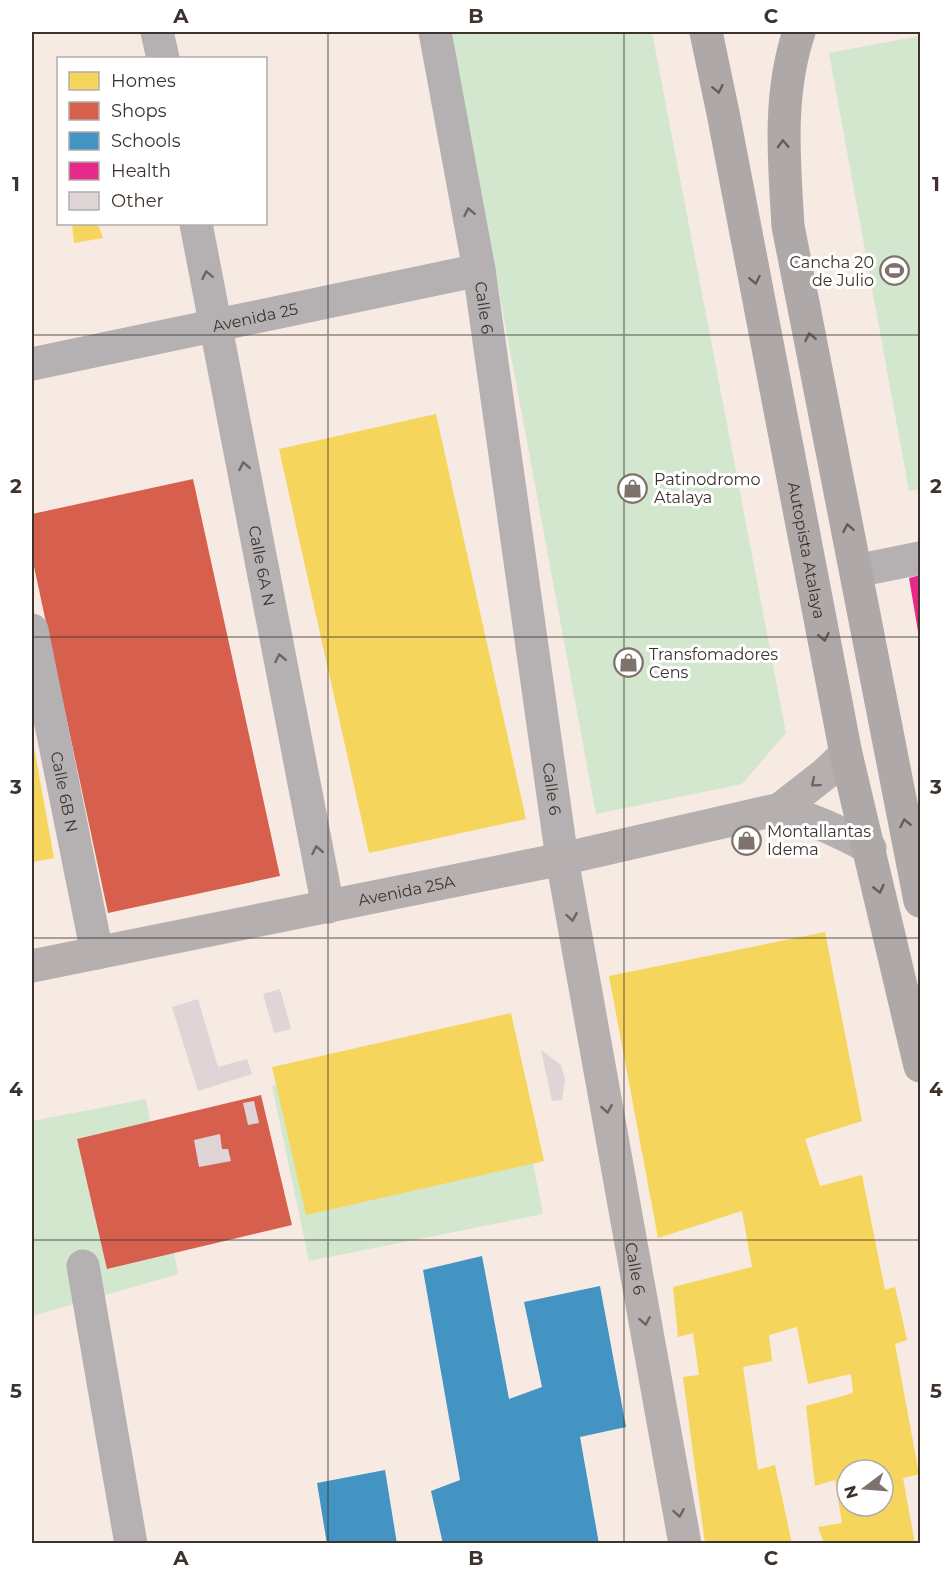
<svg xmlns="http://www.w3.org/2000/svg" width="952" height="1575" font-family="Montserrat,sans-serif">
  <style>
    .green { fill: #d2e7ce }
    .homes { fill: #f6d55c; fill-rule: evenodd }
    .shops { fill: #d6604d }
    .schools { fill: #4393c3 }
    .health { fill: #e7298a }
    .building { fill: #e0d5d6 }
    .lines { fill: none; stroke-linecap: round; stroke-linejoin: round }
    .street { stroke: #b5b0b2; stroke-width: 33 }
    .secondary { stroke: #b5afb0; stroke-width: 33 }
    .primary { stroke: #aea8a8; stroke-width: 33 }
    .oneway { stroke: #655c57 }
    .oneway2 { stroke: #6d6562 }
    .oneway3 { stroke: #6d6561 }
    .grid { fill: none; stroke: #3d332c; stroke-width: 1.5; stroke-opacity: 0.55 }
    .labels { text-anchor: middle; stroke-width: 6; stroke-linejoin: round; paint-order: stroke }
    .poi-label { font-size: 16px; fill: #3d332c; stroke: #fff; text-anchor: start }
    .street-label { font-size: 16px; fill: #3d332c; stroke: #fff }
    .neatline { fill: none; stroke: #3d332c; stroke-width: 2 }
    .grid-label { font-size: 20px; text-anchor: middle; font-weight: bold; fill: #3d332c }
  </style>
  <rect width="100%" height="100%" fill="#f6eae3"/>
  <!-- green -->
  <path class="green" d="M451,32H652L786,733L742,784L596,814Z
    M920,36V489L909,491L829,53Z
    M508,1037L543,1214L309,1261L272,1086Z
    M146,1099L178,1274L32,1316V1121Z"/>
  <!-- homes -->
  <path class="homes" d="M72,224H95L99,227L103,238L74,243Z
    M436,414L526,819L369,853L279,449Z
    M34,747L54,858L32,862V748Z
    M825,932L862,1121L805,1139L820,1186L862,1175L885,1290L895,1287L907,1340L895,1344L919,1474L903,1478L915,1544H815L823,1541L818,1527L842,1523L835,1480L815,1486L806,1406L853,1393L851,1374L808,1384L797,1327L769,1335L772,1361L743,1367L758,1470L775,1465L792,1544H705L683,1377L699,1375L693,1333L678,1337L673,1287L752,1267L742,1211L658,1238L609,976ZM847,1470H883V1506H847Z
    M511,1013L544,1161L306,1215L272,1067Z"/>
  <!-- shops -->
  <path class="shops" d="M193,479L280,876L108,913L32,557V514Z
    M261,1095L292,1225L107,1269L77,1139Z"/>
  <!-- schools -->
  <path class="schools" d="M482,1256L509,1399L542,1387L524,1302L600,1286L626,1427L580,1437L599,1544H443L431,1491L460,1480L423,1270Z
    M385,1470L397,1544H327L317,1483Z"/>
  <!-- health -->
  <path class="health" d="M920,575V637H919L909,578Z"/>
  <!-- building -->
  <path class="building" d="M280,989L291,1029L274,1033L263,994Z
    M198,999L218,1067L247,1059L252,1074L198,1091L172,1007Z
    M541,1050L561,1065L565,1079L562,1100L552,1101Z
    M254,1101L259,1123L248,1125L243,1103Z
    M220,1134L222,1149H228L231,1161L199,1167L194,1140Z"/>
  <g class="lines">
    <!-- street -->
    <g class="street">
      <path d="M157,32L163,58"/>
      <path id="s1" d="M435,32L479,270L562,859"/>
      <path id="s2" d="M196,224L328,907"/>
      <path id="s3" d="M32,364L479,270"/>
      <path d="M856,571L920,558"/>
      <path id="s4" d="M32,630L97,953"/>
      <path d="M83,1266L131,1544"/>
    </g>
    <!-- secondary -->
    <g class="secondary">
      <path d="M780,809C812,819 841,832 870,848"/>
      <path id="s5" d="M562,859L685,1544"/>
      <path id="s6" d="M32,966L562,859L780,809L825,774L846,754"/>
    </g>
    <!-- primary -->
    <g class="primary">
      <path id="s7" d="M706,32L723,113L846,754L920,1066"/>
      <path d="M799,32C778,95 784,160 788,226L920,901"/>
    </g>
  </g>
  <!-- one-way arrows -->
  <defs><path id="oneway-chevron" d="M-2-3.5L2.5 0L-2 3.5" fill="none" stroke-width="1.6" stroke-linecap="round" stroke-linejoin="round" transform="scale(1.5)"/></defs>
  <g class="oneway">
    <use href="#oneway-chevron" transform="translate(718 89) rotate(78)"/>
    <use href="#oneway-chevron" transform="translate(783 144) rotate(-92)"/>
    <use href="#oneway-chevron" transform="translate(755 280) rotate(79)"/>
    <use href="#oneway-chevron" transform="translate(810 337) rotate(-101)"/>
    <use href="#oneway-chevron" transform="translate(848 528) rotate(-101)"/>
    <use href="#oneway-chevron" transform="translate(824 637) rotate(79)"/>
    <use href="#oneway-chevron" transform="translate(905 823) rotate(-101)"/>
    <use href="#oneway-chevron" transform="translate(879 889) rotate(77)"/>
  </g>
  <g class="oneway2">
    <use href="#oneway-chevron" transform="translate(469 212) rotate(-101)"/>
    <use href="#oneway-chevron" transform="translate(207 275) rotate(-101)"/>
    <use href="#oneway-chevron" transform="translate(244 466) rotate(-101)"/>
    <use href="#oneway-chevron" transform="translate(280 658) rotate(-101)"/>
    <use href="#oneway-chevron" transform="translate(317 850) rotate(-101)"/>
  </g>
  <g class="oneway3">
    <use href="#oneway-chevron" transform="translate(815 783) rotate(140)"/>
    <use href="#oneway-chevron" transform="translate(572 917) rotate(80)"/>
    <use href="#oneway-chevron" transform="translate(607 1109) rotate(80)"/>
    <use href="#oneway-chevron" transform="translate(645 1321) rotate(80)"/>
    <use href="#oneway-chevron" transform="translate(679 1513) rotate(80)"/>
  </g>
  <!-- grid -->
  <path class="grid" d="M328,32V1544M624,32V1544M32,335H920M32,637H920M32,938H920M32,1240H920"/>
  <!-- icons -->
  <defs>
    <symbol id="stadium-ring" viewBox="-11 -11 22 22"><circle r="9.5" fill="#fff" stroke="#7e736c" stroke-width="1.5"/><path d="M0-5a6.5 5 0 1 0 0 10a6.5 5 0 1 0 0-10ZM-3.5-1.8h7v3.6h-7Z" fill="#7e736c"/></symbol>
    <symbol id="shop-ring" viewBox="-11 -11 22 22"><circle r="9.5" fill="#fff" stroke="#7e736c" stroke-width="1.5"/><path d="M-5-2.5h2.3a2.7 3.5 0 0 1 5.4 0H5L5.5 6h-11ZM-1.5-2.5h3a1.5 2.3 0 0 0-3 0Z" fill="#7e736c"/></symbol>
  </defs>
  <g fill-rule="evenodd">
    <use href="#stadium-ring" x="878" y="254" width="33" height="33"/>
    <use href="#shop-ring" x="616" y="472" width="33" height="33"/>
    <use href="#shop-ring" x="612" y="646" width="33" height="33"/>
    <use href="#shop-ring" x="730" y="824" width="33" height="33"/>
  </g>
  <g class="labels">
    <!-- poi labels -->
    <g class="poi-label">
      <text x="874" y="268" text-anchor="end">Cancha 20<tspan x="874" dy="18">de Julio</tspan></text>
      <text x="654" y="485">Patinodromo<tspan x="654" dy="18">Atalaya</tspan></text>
      <text x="649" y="660">Transfomadores<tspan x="649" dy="18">Cens</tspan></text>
      <text x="767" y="837">Montallantas<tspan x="767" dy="18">Idema</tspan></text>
    </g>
    <!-- street labels -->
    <g class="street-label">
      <text dy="6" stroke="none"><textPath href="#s1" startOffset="280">Calle 6</textPath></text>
      <text dy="6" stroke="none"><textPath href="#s3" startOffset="228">Avenida 25</textPath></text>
      <text dy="6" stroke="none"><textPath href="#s7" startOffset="528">Autopista Atalaya</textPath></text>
      <text dy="6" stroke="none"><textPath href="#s2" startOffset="348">Calle 6A N</textPath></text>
      <text dy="6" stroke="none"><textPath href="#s1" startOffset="766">Calle 6</textPath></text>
      <text dy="6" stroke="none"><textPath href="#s4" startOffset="165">Calle 6B N</textPath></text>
      <text dy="6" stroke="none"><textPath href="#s6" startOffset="382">Avenida 25A</textPath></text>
      <text dy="6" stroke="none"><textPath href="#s5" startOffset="416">Calle 6</textPath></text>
    </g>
  </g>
  <!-- border -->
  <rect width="952" height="1575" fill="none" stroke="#ffffff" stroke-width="66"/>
  <!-- legend -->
  <rect x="57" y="57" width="210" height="168" fill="#ffffff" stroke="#b1adab" stroke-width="1.5"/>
  <rect x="69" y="72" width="30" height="18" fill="#f6d55c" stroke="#b1adab" stroke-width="1.5"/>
  <text x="111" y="87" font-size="18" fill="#3d332c">Homes</text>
  <rect x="69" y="102" width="30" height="18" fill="#d6604d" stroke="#b1adab" stroke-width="1.5"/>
  <text x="111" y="117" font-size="18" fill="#3d332c">Shops</text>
  <rect x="69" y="132" width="30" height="18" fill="#4393c3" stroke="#b1adab" stroke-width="1.5"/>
  <text x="111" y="147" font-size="18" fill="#3d332c">Schools</text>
  <rect x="69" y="162" width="30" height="18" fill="#e7298a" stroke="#b1adab" stroke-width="1.5"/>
  <text x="111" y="177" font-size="18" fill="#3d332c">Health</text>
  <rect x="69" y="192" width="30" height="18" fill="#e0d5d6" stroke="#b1adab" stroke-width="1.5"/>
  <text x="111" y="207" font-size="18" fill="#3d332c">Other</text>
  <!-- north arrow -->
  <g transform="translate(865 1488) rotate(254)"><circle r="28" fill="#ffffff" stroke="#b1adab" stroke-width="1.5"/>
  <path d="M0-4.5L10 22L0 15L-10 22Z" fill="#7e736c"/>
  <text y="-9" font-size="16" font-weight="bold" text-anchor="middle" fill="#3d332c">N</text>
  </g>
  <rect x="33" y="33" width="886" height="1509" class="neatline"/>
  <g class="grid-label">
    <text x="181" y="23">A</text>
    <text x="476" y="23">B</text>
    <text x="771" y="23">C</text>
    <text x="16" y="191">1</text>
    <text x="936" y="191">1</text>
    <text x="16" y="493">2</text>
    <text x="936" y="493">2</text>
    <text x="16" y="794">3</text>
    <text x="936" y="794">3</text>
    <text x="16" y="1096">4</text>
    <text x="936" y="1096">4</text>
    <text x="16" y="1398">5</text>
    <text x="936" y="1398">5</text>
    <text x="181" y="1565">A</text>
    <text x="476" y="1565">B</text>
    <text x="771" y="1565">C</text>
  </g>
</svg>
